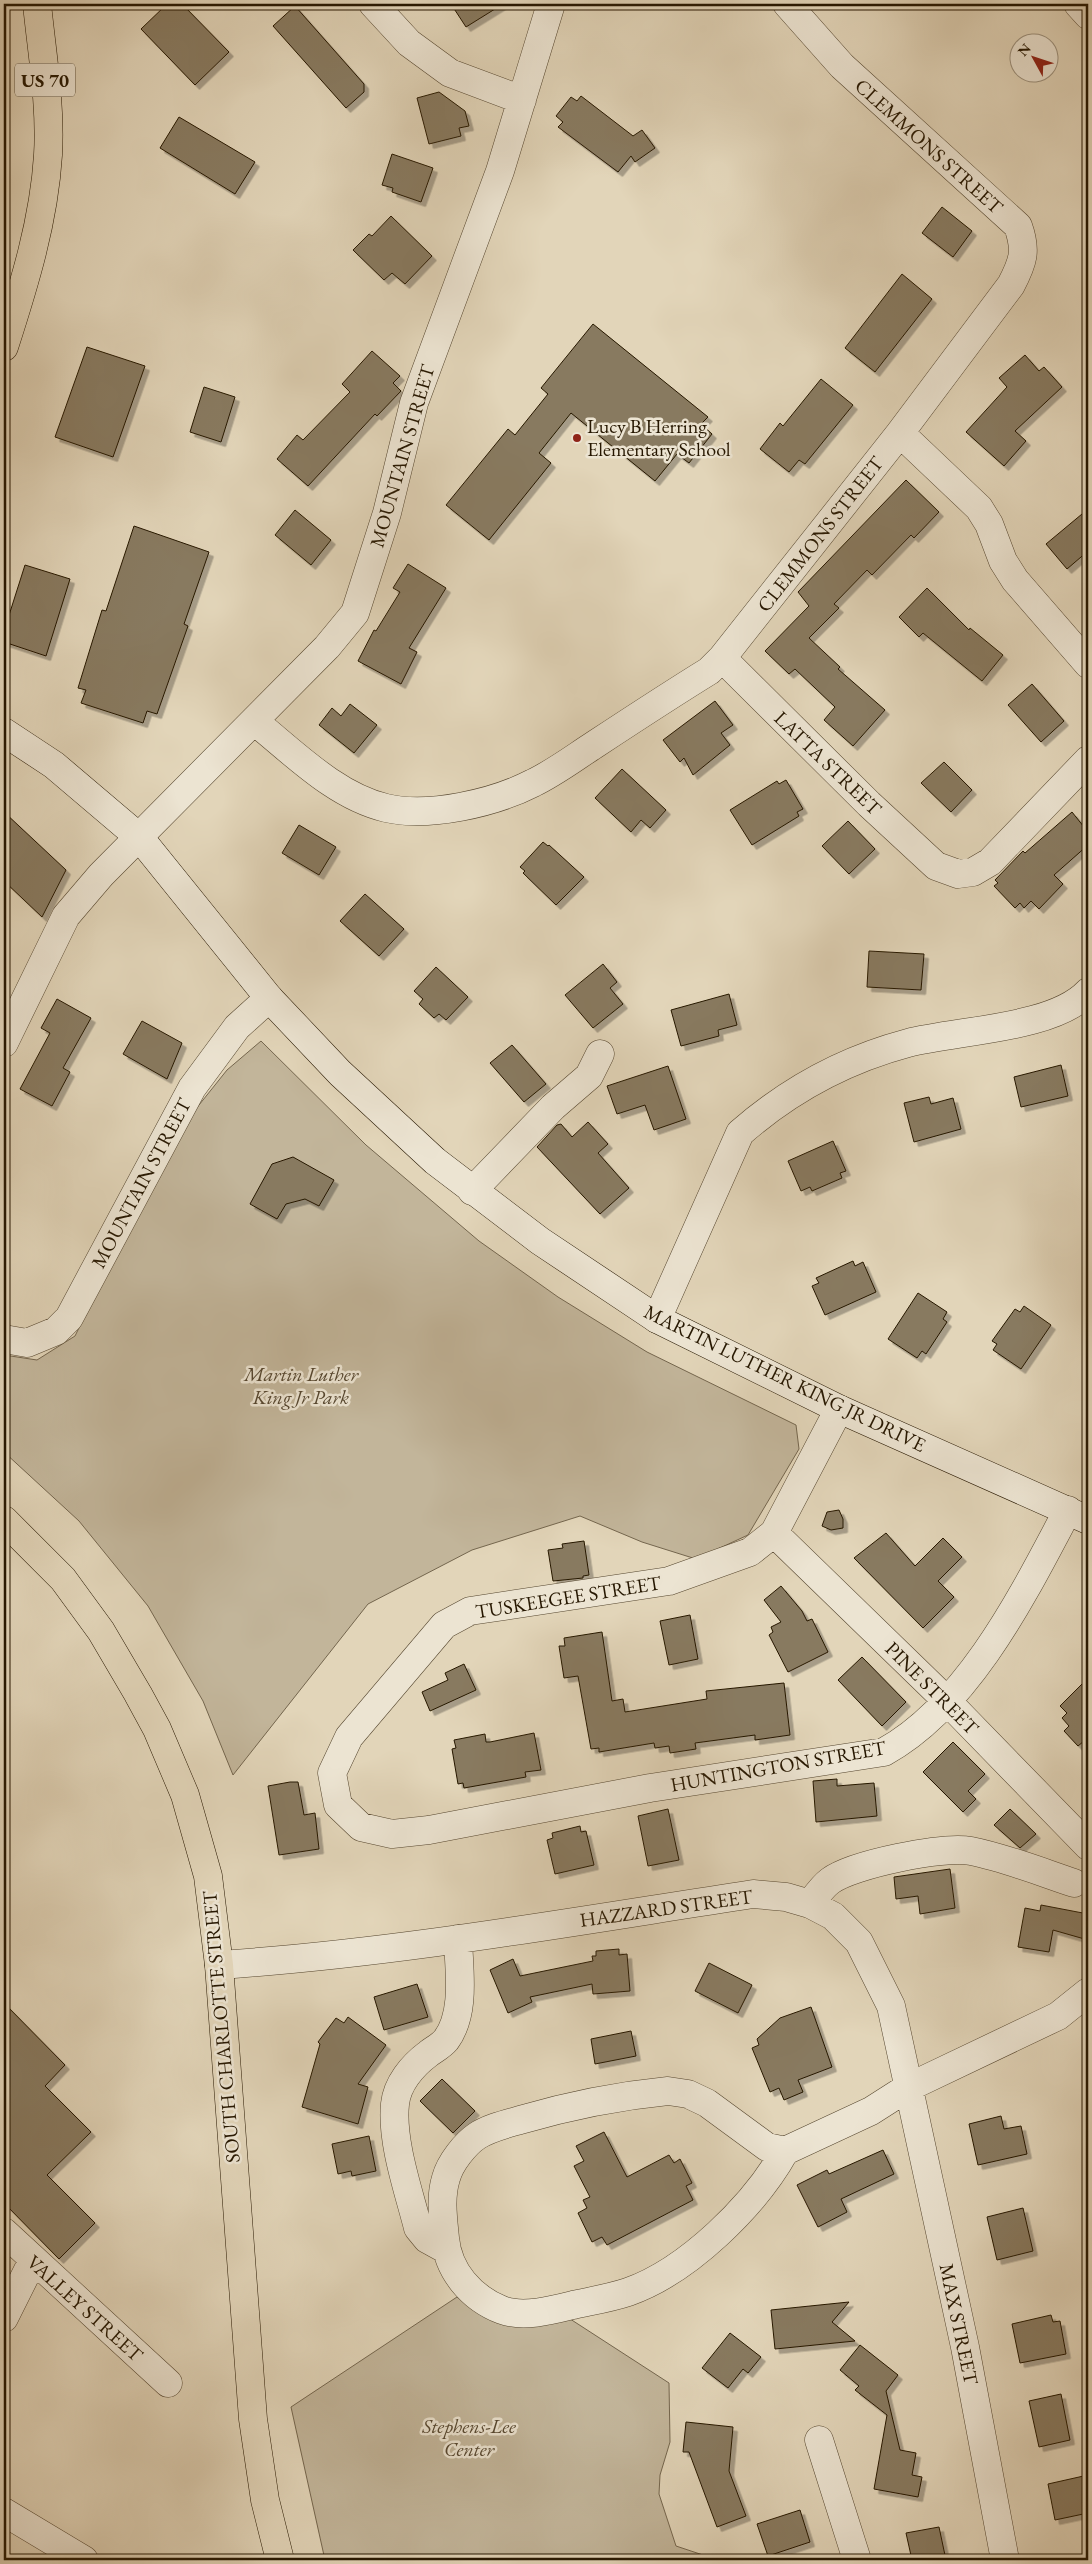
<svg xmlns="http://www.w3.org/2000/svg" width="1092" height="2564" font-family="'EB Garamond',serif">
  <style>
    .green { fill: #c2b59a; stroke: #74664e }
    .building { fill: #887a61; stroke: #261701; filter: url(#shadow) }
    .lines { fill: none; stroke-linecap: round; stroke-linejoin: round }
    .minor-casing { stroke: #55462f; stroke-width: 29 }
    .secondary-casing { stroke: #261701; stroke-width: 29 }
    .primary-casing { stroke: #261701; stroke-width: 29 }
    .minor { stroke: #ece4d2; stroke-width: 28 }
    .secondary { stroke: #ece4d2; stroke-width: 28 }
    .primary { stroke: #e2d5b9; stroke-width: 28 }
    .poi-dot { fill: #8f2418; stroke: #ece4d2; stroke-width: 2 }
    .labels { text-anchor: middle; stroke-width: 5; stroke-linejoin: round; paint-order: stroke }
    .shield { fill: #ece4d2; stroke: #615440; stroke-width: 1 }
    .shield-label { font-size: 19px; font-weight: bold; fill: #261701 }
    .street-label { font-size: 20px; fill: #261701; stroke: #ece4d2 }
    .poi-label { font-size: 20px; fill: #261701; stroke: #ece4d2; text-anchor: start }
    .park-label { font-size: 20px; font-style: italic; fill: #55462f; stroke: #ece4d2 }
  </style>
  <defs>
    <filter id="shadow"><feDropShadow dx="4.5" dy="4.5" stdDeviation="0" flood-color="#0004"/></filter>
  </defs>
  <rect width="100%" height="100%" fill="#e2d5b9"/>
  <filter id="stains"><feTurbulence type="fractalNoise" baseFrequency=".004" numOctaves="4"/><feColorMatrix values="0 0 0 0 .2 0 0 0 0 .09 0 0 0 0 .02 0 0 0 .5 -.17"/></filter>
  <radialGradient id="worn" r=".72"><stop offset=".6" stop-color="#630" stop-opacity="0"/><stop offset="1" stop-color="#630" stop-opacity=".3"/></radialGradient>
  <!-- green -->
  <path class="green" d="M261,1041L366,1145L479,1241L558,1297L647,1352L796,1425L799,1449L748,1535L696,1559L642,1542L580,1516L472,1550L368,1604L233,1775L203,1701L148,1606L79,1521L4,1452V1355L37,1360L75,1336L139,1206L195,1110L227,1070Z
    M457,2297L496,2318L564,2315L669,2383L670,2442L660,2475L659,2494L676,2546L718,2560H325L291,2407Z"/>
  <!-- building -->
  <path class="building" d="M167,4H182L229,52L195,85L141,29Z
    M451,4H503L466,27Z
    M295,6L364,84V92L346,108L273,26Z
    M439,92L465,111L469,126L459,128L461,136L429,144L417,98Z
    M581,96L633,136L642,130L655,148L635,162L631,156L618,172L558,127L563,122L556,116L571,97L577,101Z
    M179,117L255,162L235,194L160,148Z
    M392,154L433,168L421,202L392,192L393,188L382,185Z
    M942,207L972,231L953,257L922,233Z
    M391,216L432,256L405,284L392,273L384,280L353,250L369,234L372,236Z
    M902,274L932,299L875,372L845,348Z
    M593,324L708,417L701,424L712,434L689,463L677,454L655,481L571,413L539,453L551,463L489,540L446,505L508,429L515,435L548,394L541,388Z
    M87,347L145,366L113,457L55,437Z
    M372,351L400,376L393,383L401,391L377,416L375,414L308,486L277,459L297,435L303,440L350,392L342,384Z
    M1025,355L1039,371L1044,367L1062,387L1015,431L1026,441L1004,466L966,432L1007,387L999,378Z
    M821,379L853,405L805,464L799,460L789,472L760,449L780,423L783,426Z
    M204,387L235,397L221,442L190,432Z
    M906,480L939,512L914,538L911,535L872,575L867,570L834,604L839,608L809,638L840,667L838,669L885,710L853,746L824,720L835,707L795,669L789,674L765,651L809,606L798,592Z
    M1088,509V551L1067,569L1046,544Z
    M295,510L331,540L311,565L275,535Z
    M134,526L209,552L184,624L188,626L157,714L147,711L143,723L81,703L86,690L78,688L102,610L106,611Z
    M408,564L446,588L409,648L417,652L401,684L358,661L374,630L376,631L400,592L393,588Z
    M25,565L70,579L46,656L4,642V631Z
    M927,588L969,630L970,628L1003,655L982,681L923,633L919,637L899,617Z
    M1032,684L1064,721L1041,742L1008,705Z
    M715,701L733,725L721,733L730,745L693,775L684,758L680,762L663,740Z
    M350,704L377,725L354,753L319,725L332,708L341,716Z
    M944,762L972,790L951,812L921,783Z
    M622,769L666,810L650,828L641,820L631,832L595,798Z
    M786,780L803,809L797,812L799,816L752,845L730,810L777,781L779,784Z
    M4,812L66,870L42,917L4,881Z
    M1072,812L1088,832V845L1054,875L1063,884L1039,909L1031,901L1024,908L1020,903L1015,908L994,886L998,883L995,880L1023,851L1025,853Z
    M848,821L875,849L849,874L822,846Z
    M299,825L336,847L319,875L282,853Z
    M543,842L548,846L549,845L584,877L556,905L523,873L525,871L520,867Z
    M365,894L404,929L379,956L340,921Z
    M869,951L924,954L921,990L867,987Z
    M603,964L617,982L610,988L623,1004L593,1028L565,995Z
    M436,967L468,997L446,1020L439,1014L434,1018L419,1004L423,999L414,991Z
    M729,994L737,1025L718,1030L719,1036L681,1046L671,1010Z
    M57,999L91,1018L63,1068L70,1072L52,1106L20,1089L50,1033L41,1028Z
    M142,1021L182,1043L167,1079L123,1054Z
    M512,1045L546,1084L524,1102L490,1063Z
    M1061,1065L1068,1096L1021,1107L1014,1077Z
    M668,1066L686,1119L654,1130L645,1105L617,1114L607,1086Z
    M929,1097L931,1104L953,1098L961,1129L914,1142L904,1103Z
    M588,1122L608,1144L598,1153L629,1188L600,1214L537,1147L557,1125L561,1124L572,1137Z
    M833,1141L846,1171L840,1173L842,1178L812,1191L810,1187L801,1191L788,1161Z
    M293,1157L334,1180L319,1206L305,1199L286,1204L277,1219L250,1204L272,1164Z
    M853,1261L855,1266L863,1262L876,1292L825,1315L812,1286L819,1283L816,1278Z
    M918,1293L947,1312L943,1319L947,1322L926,1354L922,1351L917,1358L888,1339Z
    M1024,1306L1051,1325L1021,1369L993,1350L997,1344L992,1341L1015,1309L1020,1312Z
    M839,1510L843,1519V1528L831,1530L822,1526L827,1512Z
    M886,1533L915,1566L943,1538L962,1557L938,1581L954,1597L923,1628L854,1558Z
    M584,1541L589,1575L583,1576V1578L553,1581L548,1550L563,1548L562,1544Z
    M781,1586L802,1611L807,1621L812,1619L828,1652L788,1672L769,1635L773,1632L771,1627L781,1622L764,1600Z
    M690,1615L698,1659L669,1665L660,1621Z
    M602,1632L612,1701L623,1699L625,1712L707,1699L706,1691L784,1683L790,1735L755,1740V1735L695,1743L696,1749L670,1753L669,1746L655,1748L654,1743L599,1752V1748L591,1749L578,1676L564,1678L559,1646H565L564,1638Z
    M862,1657L906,1702L882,1726L838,1680Z
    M464,1664L476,1690L430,1711L422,1692L448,1680L445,1673Z
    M1088,1678V1746L1084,1741L1078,1746L1064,1731L1069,1726L1062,1718L1067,1713L1060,1706Z
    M534,1733L541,1770L525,1772L526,1777L464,1788L463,1783L458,1784L452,1749L456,1748L454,1740L485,1734L486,1742H490Z
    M953,1742L985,1774L968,1791L976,1799L963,1812L923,1772Z
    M837,1779V1786L874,1783L877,1816L816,1822L813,1781Z
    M290,1782H298L304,1815L315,1813L319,1849L279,1855L268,1786Z
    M668,1809L679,1860L648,1866L638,1816Z
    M1010,1809L1036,1834L1020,1848L994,1825Z
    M580,1826L581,1832L586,1831L594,1865L555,1874L547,1840L553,1838L552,1833Z
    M950,1869L955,1908L920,1914L918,1896L896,1899L894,1877Z
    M1041,1905L1088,1914V1940L1053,1930L1049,1952L1018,1947L1025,1908L1040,1911Z
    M619,1949V1955L627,1954L630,1991L593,1994L592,1984L530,1997L532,2002L508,2013L490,1970L513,1959L520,1976L593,1961L592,1956H596V1951Z
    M709,1963L752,1985L738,2013L695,1991Z
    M417,1984L428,2017L384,2030L374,1997Z
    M4,2003L65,2065L45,2086L91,2132L47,2175L95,2223L59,2259L4,2203Z
    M811,2007L832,2067L798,2080L803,2092L784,2100L779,2088L770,2092L752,2048L759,2045L757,2039L780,2018Z
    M348,2017L386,2045L358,2084L368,2087L358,2124L302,2107L320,2044L318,2042L336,2018L344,2023Z
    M631,2031L636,2056L595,2064L591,2039Z
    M442,2079L475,2111L453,2133L420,2101Z
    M1001,2116L1004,2129L1021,2126L1027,2154L978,2165L969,2124Z
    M604,2132L627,2177L669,2155L674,2163L680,2159L692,2183L686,2186L693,2200L607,2245L602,2237L592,2242L578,2213L587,2208L583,2200L590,2197L574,2166L584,2161L576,2146Z
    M369,2136L376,2171L352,2176L351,2171L338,2174L332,2144Z
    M883,2150L894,2174L841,2199L847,2212L818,2227L797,2185L827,2170L829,2174Z
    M1023,2208L1033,2251L997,2260L987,2217Z
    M849,2302L832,2322L855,2341L775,2349L771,2310Z
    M1051,2315L1053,2322L1060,2321L1066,2354L1020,2363L1012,2324Z
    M730,2333L761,2357L748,2373L743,2369L728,2388L702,2368Z
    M860,2345L898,2375L886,2391L900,2450L916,2453L912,2475L922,2477L918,2497L874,2489L887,2415L855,2390L859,2386L840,2370Z
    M1061,2394L1070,2440L1039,2447L1029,2401Z
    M686,2422L733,2427L729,2471L746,2516L717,2527L689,2452H683Z
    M1088,2475V2513L1055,2520L1048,2484Z
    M800,2510L810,2542L768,2556L757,2524Z
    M939,2527L946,2560H912L906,2533Z"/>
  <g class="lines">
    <defs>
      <path id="minor" d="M373,4L409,43L450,73L522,100
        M1078,4L1088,15
        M900,433L979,508L989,524L1003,561L1015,580L1088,664
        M722,658L869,804L936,866L958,874L973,872L990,862L1088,760
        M254,721C293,752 335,796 386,808C429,818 494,803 533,783C554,773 574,758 594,745C632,720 670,695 709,671L722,658L900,433L1011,285C1023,262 1027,251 1018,226L842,66L787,4
        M4,1043L66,916L101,875L327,647L355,613L387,513L414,403L500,171L551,4
        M472,1191L553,1107L589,1076L600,1054
        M657,1319L740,1133C789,1090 844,1060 908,1043C958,1030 1053,1029 1088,992
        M4,1339L27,1343L56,1331L69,1318L192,1088L237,1027L269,998
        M839,1409L774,1533L750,1552L669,1581L470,1611L444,1625L349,1737L332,1773L338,1805L361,1827L392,1834L429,1830L650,1788L884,1752C969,1705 1024,1593 1068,1510
        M774,1533L947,1701L1088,1846
        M810,1904C816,1896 822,1887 830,1881C853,1864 943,1846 971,1851C1006,1858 1041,1872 1074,1883
        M219,1965C398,1953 576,1921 753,1894L786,1897L810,1904L833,1916L859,1942L891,2006L965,2347L1005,2560
        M668,2091L688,2094L707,2103L767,2147L785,2151C755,2205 688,2271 628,2292C610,2298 591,2301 573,2305C553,2310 523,2318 502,2310C471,2298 448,2271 445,2238C443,2218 440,2197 446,2178C450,2163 465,2144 477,2136C489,2128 506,2124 520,2120C568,2106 617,2096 668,2091Z
        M785,2151L871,2111L907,2088L1058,2016L1088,1992
        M4,2232L168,2383
        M447,2250L427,2239L418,2228C409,2192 391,2142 395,2104C397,2084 412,2066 428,2054C433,2050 441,2046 446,2040C466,2013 459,1971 458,1939
        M4,2318L33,2260
        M819,2440L857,2560
        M4,2512L84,2560"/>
      <path id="secondary" d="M4,732L54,765L140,838L269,998L340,1073L435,1161L540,1241L657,1319L839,1409L1088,1520"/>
      <path id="primary" d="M4,347C24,285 44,221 48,155C51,105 42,54 37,4
        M4,1520L63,1579L101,1631L138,1694L157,1729L185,1795L208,1876L219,1965L253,2419L265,2500L280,2560"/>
    </defs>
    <!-- minor casing -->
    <use href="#minor" class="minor-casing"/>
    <!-- secondary casing -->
    <use href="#secondary" class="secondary-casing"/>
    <!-- primary casing -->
    <use href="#primary" class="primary-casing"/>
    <!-- minor -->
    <use href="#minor" class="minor"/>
    <!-- secondary -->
    <use href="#secondary" class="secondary"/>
    <!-- primary -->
    <use href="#primary" class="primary"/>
  </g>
  <!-- markers -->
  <circle class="poi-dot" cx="577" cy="438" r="5"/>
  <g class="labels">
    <!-- shield labels -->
    <rect class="shield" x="15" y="63.5" width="60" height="33" rx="4"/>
    <g class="shield-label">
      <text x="45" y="87">US 70</text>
    </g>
    <!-- street labels -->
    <g class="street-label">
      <text transform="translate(929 146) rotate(42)" y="7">CLEMMONS STREET</text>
      <text transform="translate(402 456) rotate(-74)" y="7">MOUNTAIN STREET</text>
      <text transform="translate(820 534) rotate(-52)" y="7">CLEMMONS STREET</text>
      <text transform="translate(828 763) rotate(44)" y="7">LATTA STREET</text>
      <text transform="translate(141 1183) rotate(-62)" y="7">MOUNTAIN STREET</text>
      <text transform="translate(785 1378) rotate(26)" y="7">MARTIN LUTHER KING JR DRIVE</text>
      <text transform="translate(568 1597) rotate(-9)" y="7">TUSKEEGEE STREET</text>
      <text transform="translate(932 1688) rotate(45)" y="7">PINE STREET</text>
      <text transform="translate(778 1766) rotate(-10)" y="7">HUNTINGTON STREET</text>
      <text transform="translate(666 1908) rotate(-8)" y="7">HAZZARD STREET</text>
      <text transform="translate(221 2027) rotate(-95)" y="7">SOUTH CHARLOTTE STREET</text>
      <text transform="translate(85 2308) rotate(42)" y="7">VALLEY STREET</text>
      <text transform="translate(959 2324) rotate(78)" y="7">MAX STREET</text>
    </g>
    <!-- poi labels -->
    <g class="poi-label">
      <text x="587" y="433">Lucy B Herring<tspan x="587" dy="23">Elementary School</tspan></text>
    </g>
    <!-- park labels -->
    <g class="park-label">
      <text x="301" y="1381">Martin Luther<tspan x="301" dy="23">King Jr Park</tspan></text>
      <text x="469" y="2433">Stephens-Lee<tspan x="469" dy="23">Center</tspan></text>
    </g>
  </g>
  <!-- margin -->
  <rect width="1092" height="2564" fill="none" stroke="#e2d5b9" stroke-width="20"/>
  <rect x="5" y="5" width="1082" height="2554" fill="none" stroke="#261701" stroke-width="2.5"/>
  <rect x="10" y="10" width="1072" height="2544" fill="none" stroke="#261701"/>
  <!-- north arrow -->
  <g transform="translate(1034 58) rotate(310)"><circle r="24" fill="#ece4d2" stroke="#9d927e"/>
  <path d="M0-4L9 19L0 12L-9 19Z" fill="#8f2418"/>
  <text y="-8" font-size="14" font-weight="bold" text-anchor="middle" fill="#261701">N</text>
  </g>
  <rect width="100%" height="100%" filter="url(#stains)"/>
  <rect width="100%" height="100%" fill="url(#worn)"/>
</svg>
